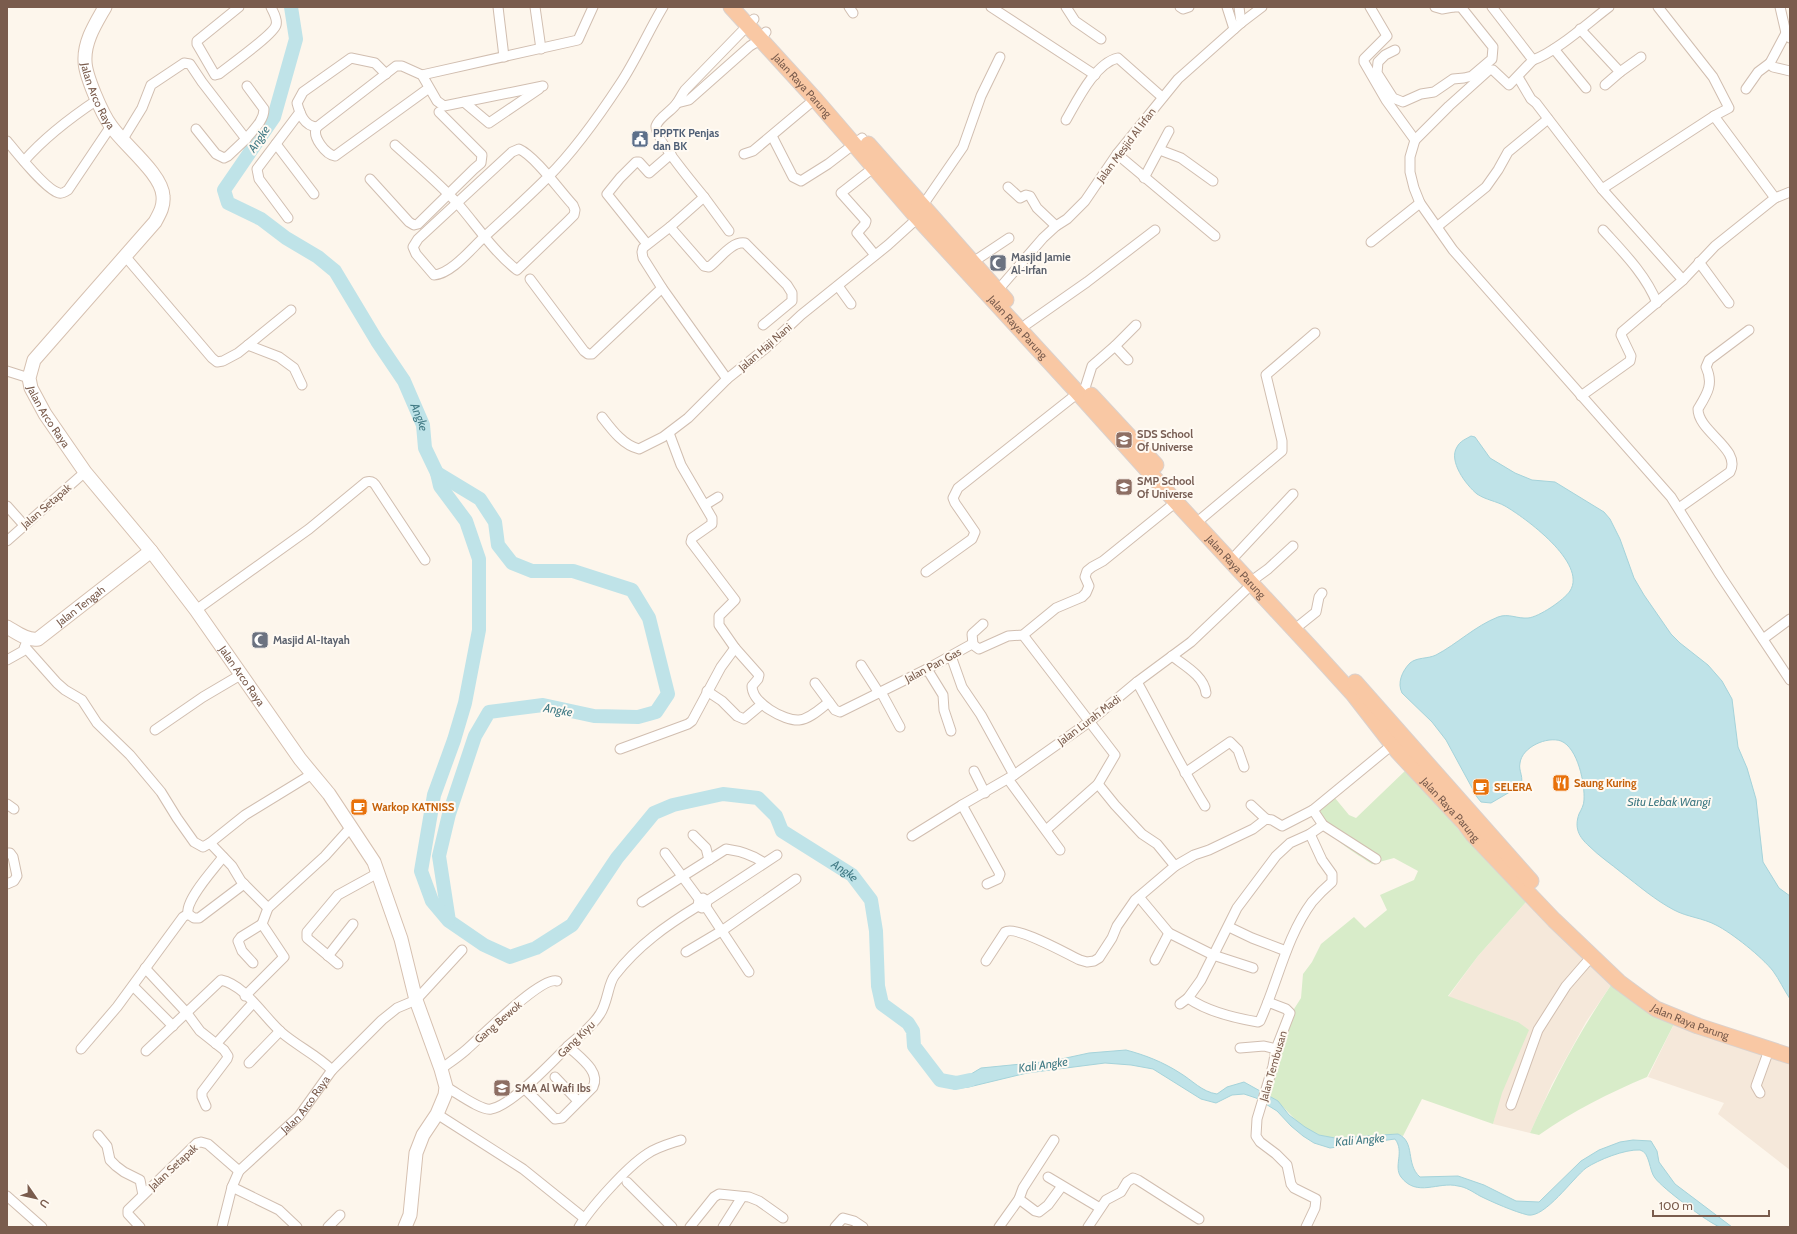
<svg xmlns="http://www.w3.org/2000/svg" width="1797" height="1234" font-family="Cabin,sans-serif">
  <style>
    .residential { fill: #f5e8da }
    .green { fill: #d8ecc9 }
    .water { fill: #bfe3e8; stroke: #a5d3da }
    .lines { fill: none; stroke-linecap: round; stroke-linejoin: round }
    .river { stroke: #bfe3e8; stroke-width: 14 }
    .minor-casing { stroke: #d1beb0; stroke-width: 11 }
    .secondary-casing { stroke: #d6c0b0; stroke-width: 15 }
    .trunk-casing { stroke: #dad1cd; stroke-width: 17 }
    .minor { stroke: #fff; stroke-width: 9 }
    .secondary { stroke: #fff; stroke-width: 13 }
    .trunk { stroke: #f9c8a4; stroke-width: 15 }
    .labels { text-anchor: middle; stroke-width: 4; stroke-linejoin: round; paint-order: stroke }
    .street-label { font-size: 11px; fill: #7a5c4d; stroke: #fffaf3 }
    .service-label { font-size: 11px; font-weight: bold; fill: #4e5e75; stroke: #fffaf3; text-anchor: start }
    .worship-label { font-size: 11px; font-weight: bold; fill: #5b616d; stroke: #fffaf3; text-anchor: start }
    .education-label { font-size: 11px; font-weight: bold; fill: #785e54; stroke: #fffaf3; text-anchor: start }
    .food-label { font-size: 11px; font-weight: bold; fill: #c56008; stroke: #fffaf3; text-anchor: start }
    .water-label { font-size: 12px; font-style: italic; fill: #437c86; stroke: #fffaf3 }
  </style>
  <rect width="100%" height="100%" fill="#fdf6ec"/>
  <!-- residential -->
  <path class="residential" d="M1526,902L1531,904L1613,982L1586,1022L1552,1084L1530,1133L1493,1124L1518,1022L1448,997L1478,956Z
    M1675,1022L1790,1058V1170L1718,1114L1724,1103L1648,1077Z"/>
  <!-- green -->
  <path class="green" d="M1407,769L1476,850L1526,902L1478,956L1448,996L1518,1022L1529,1030L1502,1093L1493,1124L1422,1099L1403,1136L1398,1134C1369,1136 1331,1146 1305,1128C1291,1117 1282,1103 1266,1094L1289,1017L1301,998L1303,974L1312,962L1321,944L1354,917L1365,928L1387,910L1380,895L1414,880L1418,871L1394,858L1372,864C1346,847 1333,841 1316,813L1326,802L1335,798L1349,815L1356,818Z
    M1613,982L1675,1022L1647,1077C1609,1093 1573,1111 1539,1135L1530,1133C1554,1079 1580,1031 1613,982Z"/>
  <!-- water -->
  <path class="water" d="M1471,436L1475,437L1490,458L1515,473L1532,480L1555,482L1604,512L1610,519L1620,539L1634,578L1644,595L1671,634L1680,643L1708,665L1722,681L1732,699L1738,747L1747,768L1756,799L1763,862L1779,888L1790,896V999C1784,990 1779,979 1773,971C1762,957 1732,933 1716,925C1703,918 1687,917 1674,910C1655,900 1639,886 1622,873C1611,864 1599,856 1589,846C1579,837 1574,828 1579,814C1581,810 1584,805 1584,800C1585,784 1578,748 1561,741C1547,736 1522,747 1520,763C1518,771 1525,778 1520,786L1491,803L1481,802L1477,797L1446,740L1432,722L1402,693C1397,683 1402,671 1410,663C1417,657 1428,659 1436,655C1457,644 1475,626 1498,617C1509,613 1517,619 1528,618C1539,617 1564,600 1570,591C1588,563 1524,517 1505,506C1496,501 1486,500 1477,494C1466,485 1448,461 1457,447C1460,441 1466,439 1471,436Z
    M1126,1050C1145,1055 1163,1062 1180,1073C1192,1080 1202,1092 1217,1094L1227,1087L1244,1082L1278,1101L1289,1115L1305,1127L1319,1135L1335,1138L1398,1134C1416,1142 1405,1164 1420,1177L1458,1176L1484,1185L1516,1201L1539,1202L1581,1161L1599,1150L1620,1142L1633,1140L1651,1141L1657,1151L1659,1162L1675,1184L1732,1227C1729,1227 1724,1228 1720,1227C1710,1224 1662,1188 1655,1178C1649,1171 1650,1152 1640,1150C1625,1149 1598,1160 1586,1168C1573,1178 1545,1218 1528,1215C1515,1212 1492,1202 1480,1196C1473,1192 1466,1187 1458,1186C1438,1181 1417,1198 1401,1177C1393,1166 1405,1152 1395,1139L1330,1148L1314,1143L1303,1136L1291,1126L1277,1111L1256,1098L1244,1094L1232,1095L1216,1103L1201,1099L1153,1069L1131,1065L1105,1063L1027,1073L969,1087L953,1089L952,1078L966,1077L981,1068L1052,1061L1089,1053Z"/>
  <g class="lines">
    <!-- river -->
    <g class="river">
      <path id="s1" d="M291,7L296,39L274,117L224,190L228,203L261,219L286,238L318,257L335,271L377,341L404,381L423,425L425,448L437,473L480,499L495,522L498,545L512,563L532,571H573L632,590L649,618L668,694L656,712L638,717L594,716L543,705L489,712L475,736L449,814L439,856L449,921L484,945L510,957L536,948L572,925L617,858L654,813L673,805L723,794L758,798L776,816L782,831L852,875L871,900L876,931L878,986L882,1004L908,1023L913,1031L914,1046L940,1080L956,1083L970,1080"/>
      <path d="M437,473L440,486L466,521L479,559V630L465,703L454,740L434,795L421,871L432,901L448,920"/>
    </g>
    <defs>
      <g id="minor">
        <path d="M239,7L197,41V44L215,75L219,74C229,66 274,34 276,25C278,19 273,12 271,7"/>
        <path d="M498,7L504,57"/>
        <path d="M535,7L541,49"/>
        <path d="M849,7L853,13"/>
        <path d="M991,7L1095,75"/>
        <path d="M1066,7L1075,21L1101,39"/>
        <path d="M1180,7L1183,9L1189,7"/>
        <path d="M1227,7L1234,29"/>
        <path d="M1239,7L1241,23"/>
        <path d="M1370,7L1387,36L1364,59V62L1386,100L1415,140L1410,157V172L1414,188L1420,203L1453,250L1671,497L1720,575L1790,680"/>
        <path d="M1435,7L1442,9L1453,7"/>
        <path d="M1780,7L1786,33L1790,38"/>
        <path d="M754,19L685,90C682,94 680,99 677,103C672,111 659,117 656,126C653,136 696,187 704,197L670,227L704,266L709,267C719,260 731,241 745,243L787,285L792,293V301L763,325"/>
        <path d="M1580,29L1620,72L1641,57"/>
        <path d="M1786,33L1770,63L1773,67L1790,71"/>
        <path d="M1554,49L1586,88"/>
        <path d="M1395,50L1385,55L1378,62L1377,73L1393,98L1403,102L1421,94L1434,92L1453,79L1464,78L1472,76L1492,59L1493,47L1461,7H1454"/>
        <path d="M1533,60C1556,52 1589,22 1609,7"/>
        <path d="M422,75L578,40L593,7"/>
        <path d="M1518,77L1531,99L1536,103L1602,189L1683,280"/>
        <path d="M1605,85L1620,72"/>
        <path d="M429,88L335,156C326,155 311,136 317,127L396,66H402L422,75L437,101L444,106L543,86"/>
        <path d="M1746,89L1758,72L1770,63"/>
        <path d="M464,102L489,123L539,89"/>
        <path d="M677,103L689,100L750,46L760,40L766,32"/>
        <path d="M1714,116L1775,198"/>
        <path d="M1066,120C1077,101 1095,63 1118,58L1162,97"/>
        <path d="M317,127C304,126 300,114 297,103L303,92L351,58L375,63L386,74"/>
        <path d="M772,136L793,177L801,181L828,164L862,138"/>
        <path d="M123,139L142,108L151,85L184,63L190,64L202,82L246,139L228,156L224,158L216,154L196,129"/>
        <path d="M246,139C253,130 264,121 264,109L247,86"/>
        <path d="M1415,140L1449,106L1489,70H1493L1509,85L1533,60L1492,7"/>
        <path d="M7,141C16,152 46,190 59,193C62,194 65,192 68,190L111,126"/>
        <path d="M276,144L314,194"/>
        <path d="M395,145C416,164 439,183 458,204C477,226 494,252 517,270L567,222L574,215L575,210L573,205C560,191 535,156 519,149L512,152L418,239L413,247L416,254L434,275C451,274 471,249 483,238C505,218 527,198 548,177C575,150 599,116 620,84C636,60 648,32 663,7"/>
        <path d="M1160,150L1181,158L1213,181"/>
        <path d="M744,154L753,151L815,99"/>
        <path d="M1117,154L1215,236"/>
        <path d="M24,161C45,137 70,118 97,100"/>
        <path d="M1144,178L1169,131"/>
        <path d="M370,179L409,222L414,225L418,224L474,169L481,163L482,155L439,112"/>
        <path d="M1008,187L1020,198L1026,195L1030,196L1037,208L1056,226"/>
        <path d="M1602,189L1714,116L1729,108L1713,77L1658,7"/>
        <path d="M704,197L729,231"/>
        <path d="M923,205L963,147L981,96L1000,57"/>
        <path d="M288,218L259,179L257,169L300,112"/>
        <path d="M1438,226L1486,187L1498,170L1508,152L1548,119"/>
        <path d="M670,227L643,248L642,252L643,258L662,288L727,379"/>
        <path d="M1603,230C1623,252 1646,275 1657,303"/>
        <path d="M1371,242L1420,203"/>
        <path d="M647,244L607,194L620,178L636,162H639L649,173L671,154"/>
        <path d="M875,255L857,233L865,224L866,221L841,193L877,165"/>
        <path d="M125,256L212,358L217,362L223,361L238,353L248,345L279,357L294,368L302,385"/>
        <path d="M973,262L1009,238"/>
        <path d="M1699,262L1729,303"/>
        <path d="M530,279L584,351L588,354H592L662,288"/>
        <path d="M838,286L851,304"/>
        <path d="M998,290L1043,238L1056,226L1067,219L1085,201L1117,154L1178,79L1241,23L1262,7"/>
        <path d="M1027,324L1087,282L1155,230"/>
        <path d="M248,345L291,310"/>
        <path d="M1115,346L1128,360"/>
        <path d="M7,371L29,378"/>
        <path d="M1085,388L1092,366L1115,346L1136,325"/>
        <path d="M1581,396L1630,361L1631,356L1621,335L1622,332L1683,280L1715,246L1775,198L1790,192"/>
        <path d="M602,417C612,430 623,445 639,449L663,437L688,418L727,379L766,348L801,315L888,245L920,216"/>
        <path d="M669,433L681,465L712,518V524L692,538L691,542L735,600L719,616V625L735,648L759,675L758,679L752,686C752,703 784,721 799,720C810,719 821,708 829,702"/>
        <path d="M705,505L718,497"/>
        <path d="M7,506L24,525"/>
        <path d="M1679,508L1730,472C1742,449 1698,432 1698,409C1707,394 1714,384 1706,367L1709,360L1749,330"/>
        <path d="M1202,518L1282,451V441L1266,375L1315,333"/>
        <path d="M7,541L85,472"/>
        <path d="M1235,556L1293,494"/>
        <path d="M926,572L972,539L975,532L955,503L953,498L958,488L1078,393"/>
        <path d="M1257,577L1268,569L1293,546"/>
        <path d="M196,610L309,529L366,482C373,480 375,484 378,489L425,560"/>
        <path d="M1301,624L1316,612L1319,597L1322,593"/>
        <path d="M1023,635L1115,755L1098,784L1046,830"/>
        <path d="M1763,639L1790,619"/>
        <path d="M973,644L972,634L983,624"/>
        <path d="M25,647L57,683L65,690L82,700L97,723L130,755L161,792L177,818L194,842L203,847L210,843"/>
        <path d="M951,656L962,687L981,715L1014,775"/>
        <path d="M1172,656C1185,666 1204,676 1206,693"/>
        <path d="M7,660L23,651L27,641"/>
        <path d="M861,665L879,693"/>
        <path d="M927,669L943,695L944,710L951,731"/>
        <path d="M1137,682C1160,723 1180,766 1205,806"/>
        <path d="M815,683L835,710L840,712L927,669L972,644L979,649L1008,636L1023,635L1056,608L1082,597L1086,593L1089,586L1085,577L1087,571L1092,567L1103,561L1176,502"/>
        <path d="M707,691L722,701L737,716L744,719L762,704"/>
        <path d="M881,692L900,727"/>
        <path d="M155,730L203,697L242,674"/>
        <path d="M620,749L688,724L692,721L721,667L735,648"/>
        <path d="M974,771L985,793"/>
        <path d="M1185,773L1230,742L1238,750L1244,767"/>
        <path d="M1008,779L1060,850"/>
        <path d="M1098,784L1115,805L1142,834L1157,844L1175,866"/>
        <path d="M7,804L14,809"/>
        <path d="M962,805L1000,874L998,879L987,884"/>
        <path d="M1251,805L1266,819"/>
        <path d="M693,835L706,848L709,860"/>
        <path d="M912,836L962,805L1014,775L1089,722L1137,682L1191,642L1252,584"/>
        <path d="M7,853H10L13,857L17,876L14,881L7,884"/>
        <path d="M665,853L699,899L698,906L702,908L706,907L707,901L703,898L699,899"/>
        <path d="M1376,859L1323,825L1313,810L1392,745"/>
        <path d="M1139,897L1169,933L1213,955L1253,968"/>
        <path d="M707,901L777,855"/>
        <path d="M642,902L726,849C740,851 752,854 764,863"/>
        <path d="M706,907L749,972"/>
        <path d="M268,908L241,881L232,866L210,843L245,815L312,774"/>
        <path d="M188,914C185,900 214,869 223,857"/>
        <path d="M1229,927L1252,938L1286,951"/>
        <path d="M686,952L723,930L796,879"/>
        <path d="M328,956L353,924"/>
        <path d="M1155,960L1169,933"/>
        <path d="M986,961L1005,932C1016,925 1067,954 1080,960L1087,962L1094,961L1099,958L1112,938L1117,926L1135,900L1175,866L1194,855L1209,850L1253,829L1266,819L1272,820L1282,826L1313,810"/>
        <path d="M253,963L242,951L238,941L241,937L262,924"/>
        <path d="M338,964L307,938V932L338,895L378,873"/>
        <path d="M145,968L186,1012L200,1031L224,1050L228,1056L227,1059L202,1092V1097L206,1106"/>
        <path d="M133,986L173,1026"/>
        <path d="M245,996L284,957L262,924L268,908L325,856L352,826"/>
        <path d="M1188,998C1208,1012 1234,1018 1258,1022L1260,1021C1278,982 1286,937 1312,902C1318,895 1325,888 1332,882V874L1322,860L1310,834"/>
        <path d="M1268,1002L1286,1009L1290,1013L1276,1049L1273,1066L1257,1119L1256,1136L1260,1142L1276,1154L1287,1165L1291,1184L1294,1188L1316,1199L1315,1208L1306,1227"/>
        <path d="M1180,1004L1188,998L1201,980L1237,908L1276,856L1290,843L1310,834L1323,825"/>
        <path d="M216,1044L253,1003"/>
        <path d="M1240,1048L1264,1046L1276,1049"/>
        <path d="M81,1049L117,1007L183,917L188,914L194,918H199L244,884"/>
        <path d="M146,1051L221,980C245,985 263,1016 281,1032C297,1046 317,1055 332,1070"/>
        <path d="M249,1063L280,1031"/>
        <path d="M441,1069C449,1063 458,1057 466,1050C480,1038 541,976 557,981"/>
        <path d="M555,1077L578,1101"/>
        <path d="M446,1087C456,1092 481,1111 491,1109C511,1106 553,1061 568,1046C579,1036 592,1027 600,1014C608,1002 608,983 615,975C638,945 667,925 698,906"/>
        <path d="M524,1088L555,1119L562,1118L593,1087C601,1071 579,1057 568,1046"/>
        <path d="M1760,1093L1756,1086L1769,1050"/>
        <path d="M1511,1105L1538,1030L1566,986L1592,956"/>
        <path d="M437,1114L523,1169L584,1218"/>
        <path d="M98,1135L107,1146L110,1160L116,1166L124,1172L140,1180L143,1195"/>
        <path d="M1054,1140L1023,1188L1019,1199L1035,1211L1039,1212L1048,1205L1062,1186"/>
        <path d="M1048,1177L1100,1208"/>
        <path d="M627,1182L672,1227"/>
        <path d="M232,1187L279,1210L297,1227"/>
        <path d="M7,1196L42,1227"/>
        <path d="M140,1227L128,1214V1210L197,1143L201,1142L208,1144L239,1171"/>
        <path id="s2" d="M222,1227L232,1187L239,1171L299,1116L332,1070L382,1020L397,1008L416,1000L462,950"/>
        <path d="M328,1227L340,1215"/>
        <path d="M579,1227C591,1207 627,1167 647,1154C657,1147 669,1144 681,1140"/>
        <path d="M690,1227L714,1197L719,1194L749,1197L759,1201L783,1218"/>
        <path d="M723,1227L742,1197"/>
        <path d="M835,1227L843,1218L854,1221L863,1227"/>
        <path d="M999,1227L1019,1199"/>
        <path d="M1088,1227L1106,1200L1121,1192L1127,1182L1133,1178L1138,1180L1199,1219"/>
      </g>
      <g id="secondary">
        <path id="s3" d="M105,7C96,23 84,41 85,61C85,75 102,114 111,126C124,145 162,174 163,196C164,206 160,213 155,222L34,360L29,378L31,388L45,414L85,472L151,551L196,610L300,759L329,794L374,862L401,939L416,1000L441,1069L446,1087L445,1095L437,1114L423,1135L416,1153L410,1215L405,1227"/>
        <path id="s4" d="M7,627C16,632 27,641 38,639L151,551"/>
      </g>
      <g id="trunk">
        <path id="s5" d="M731,7L815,99L914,214L1078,393L1176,502L1313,650L1353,694L1398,752L1464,823L1473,835L1554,920L1619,982L1642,999L1656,1009L1698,1026L1790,1056"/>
        <path d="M868,144L1006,300"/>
        <path d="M1091,395L1156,465"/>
        <path d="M1355,682L1531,881"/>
      </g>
    </defs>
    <!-- minor casing -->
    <use href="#minor" class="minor-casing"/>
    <!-- secondary casing -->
    <use href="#secondary" class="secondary-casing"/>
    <!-- trunk casing -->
    <use href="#trunk" class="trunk-casing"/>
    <!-- minor -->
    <use href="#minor" class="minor"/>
    <!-- secondary -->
    <use href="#secondary" class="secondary"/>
    <!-- trunk -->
    <use href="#trunk" class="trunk"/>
  </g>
  <!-- icons -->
  <defs>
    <symbol id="civic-square" viewBox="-11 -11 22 22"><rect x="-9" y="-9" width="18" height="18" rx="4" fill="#5c6f8a" stroke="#fffaf3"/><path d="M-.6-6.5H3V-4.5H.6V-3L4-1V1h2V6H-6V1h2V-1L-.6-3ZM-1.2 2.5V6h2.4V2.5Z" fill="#fff"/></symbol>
    <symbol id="mosque-square" viewBox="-11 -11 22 22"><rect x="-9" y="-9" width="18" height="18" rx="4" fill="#6b7280" stroke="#fffaf3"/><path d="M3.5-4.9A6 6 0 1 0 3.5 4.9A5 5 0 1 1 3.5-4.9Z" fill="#fff"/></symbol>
    <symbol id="school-square" viewBox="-11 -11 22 22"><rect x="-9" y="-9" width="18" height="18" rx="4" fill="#8d6e63" stroke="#fffaf3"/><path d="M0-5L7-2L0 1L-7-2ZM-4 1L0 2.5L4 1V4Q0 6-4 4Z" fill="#fff"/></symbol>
    <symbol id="restaurant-square" viewBox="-11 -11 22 22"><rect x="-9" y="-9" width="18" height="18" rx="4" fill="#e8710a" stroke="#fffaf3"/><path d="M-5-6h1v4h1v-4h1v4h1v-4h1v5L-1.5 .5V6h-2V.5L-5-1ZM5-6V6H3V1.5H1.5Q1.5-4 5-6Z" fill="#fff"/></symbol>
    <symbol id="cafe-square" viewBox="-11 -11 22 22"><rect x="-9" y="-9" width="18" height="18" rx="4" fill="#e8710a" stroke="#fffaf3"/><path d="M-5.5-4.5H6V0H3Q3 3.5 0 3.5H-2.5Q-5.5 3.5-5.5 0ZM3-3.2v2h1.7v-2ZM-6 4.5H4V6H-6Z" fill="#fff"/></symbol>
  </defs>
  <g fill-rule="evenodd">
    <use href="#civic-square" x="630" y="129" width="20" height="20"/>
    <use href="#mosque-square" x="988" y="253" width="20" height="20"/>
    <use href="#school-square" x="1114" y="430" width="20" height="20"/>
    <use href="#school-square" x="1114" y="477" width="20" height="20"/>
    <use href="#mosque-square" x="250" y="630" width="20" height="20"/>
    <use href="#restaurant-square" x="1551" y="773" width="20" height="20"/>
    <use href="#cafe-square" x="1471" y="777" width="20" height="20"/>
    <use href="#cafe-square" x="349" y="797" width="20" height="20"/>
    <use href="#school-square" x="492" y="1078" width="20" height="20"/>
  </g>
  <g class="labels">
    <!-- street labels -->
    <g class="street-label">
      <text dy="4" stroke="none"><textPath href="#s5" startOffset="106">Jalan Raya Parung</textPath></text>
      <text dy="4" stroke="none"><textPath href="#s3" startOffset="96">Jalan Arco Raya</textPath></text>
      <text transform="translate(1126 145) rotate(-53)" y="4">Jalan Mesjid Al Irfan</text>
      <text dy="4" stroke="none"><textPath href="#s5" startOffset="430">Jalan Raya Parung</textPath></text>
      <text transform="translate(765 347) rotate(-41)" y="4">Jalan Haji Nani</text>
      <text dy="4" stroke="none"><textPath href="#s3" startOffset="491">Jalan Arco Raya</textPath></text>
      <text transform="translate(46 506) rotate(-41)" y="4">Jalan Setapak</text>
      <text dy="4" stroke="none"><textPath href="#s5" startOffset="754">Jalan Raya Parung</textPath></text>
      <text dy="4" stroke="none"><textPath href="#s4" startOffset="88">Jalan Tengah</textPath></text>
      <text transform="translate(933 665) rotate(-28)" y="4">Jalan Pan Gas</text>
      <text dy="4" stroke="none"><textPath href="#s3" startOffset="815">Jalan Arco Raya</textPath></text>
      <text transform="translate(1089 720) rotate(-37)" y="4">Jalan Lurah Madi</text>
      <text dy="4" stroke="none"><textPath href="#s5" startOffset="1078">Jalan Raya Parung</textPath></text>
      <text dy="4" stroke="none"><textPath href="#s5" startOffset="1402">Jalan Raya Parung</textPath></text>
      <text transform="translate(498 1022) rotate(-41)" y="4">Gang Bewok</text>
      <text transform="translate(576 1039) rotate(-44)" y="4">Gang Kiyu</text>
      <text transform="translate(1273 1066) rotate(-74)" y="4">Jalan Tembusan</text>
      <text dy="4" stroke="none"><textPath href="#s2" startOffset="153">Jalan Arco Raya</textPath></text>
      <text transform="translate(173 1167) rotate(-43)" y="4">Jalan Setapak</text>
    </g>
    <!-- service labels -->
    <g class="service-label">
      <text x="653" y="137">PPPTK Penjas<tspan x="653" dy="13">dan BK</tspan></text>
    </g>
    <!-- worship labels -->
    <g class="worship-label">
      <text x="1011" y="261">Masjid Jamie<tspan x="1011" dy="13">Al-Irfan</tspan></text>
      <text x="273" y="644">Masjid Al-Itayah</text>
    </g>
    <!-- education labels -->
    <g class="education-label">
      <text x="1137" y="438">SDS School<tspan x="1137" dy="13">Of Universe</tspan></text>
      <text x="1137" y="485">SMP School<tspan x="1137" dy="13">Of Universe</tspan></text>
      <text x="515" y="1092">SMA Al Wafi Ibs</text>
    </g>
    <!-- food labels -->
    <g class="food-label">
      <text x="1574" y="787">Saung Kuring</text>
      <text x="1494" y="791">SELERA</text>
      <text x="372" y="811">Warkop KATNISS</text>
    </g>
    <!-- water labels -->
    <g class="water-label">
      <text transform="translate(259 139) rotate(-56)" y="4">Angke</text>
      <text dy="4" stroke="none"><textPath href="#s1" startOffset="512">Angke</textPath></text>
      <text transform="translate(558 710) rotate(10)" y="4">Angke</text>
      <text x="1669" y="806">Situ Lebak Wangi</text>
      <text dy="4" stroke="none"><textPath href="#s1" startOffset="1844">Angke</textPath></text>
      <text transform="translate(1043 1065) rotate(-8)" y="4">Kali Angke</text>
      <text transform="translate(1360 1140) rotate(-5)" y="4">Kali Angke</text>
    </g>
  </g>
  <!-- border -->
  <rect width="1797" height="1234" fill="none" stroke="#7a5c4d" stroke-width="16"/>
  <!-- north arrow -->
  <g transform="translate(36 1198) rotate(124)" stroke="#fffaf3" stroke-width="3" paint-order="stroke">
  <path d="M0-3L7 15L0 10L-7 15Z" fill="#7a5c4d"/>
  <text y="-6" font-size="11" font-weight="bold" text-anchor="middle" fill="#7a5c4d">U</text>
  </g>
  <!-- scale -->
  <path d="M1653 1210v6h116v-6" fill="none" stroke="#7a5c4d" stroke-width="2"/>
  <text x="1659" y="1210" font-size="12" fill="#7a5c4d" stroke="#fffaf3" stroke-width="3" paint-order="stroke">100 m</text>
</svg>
